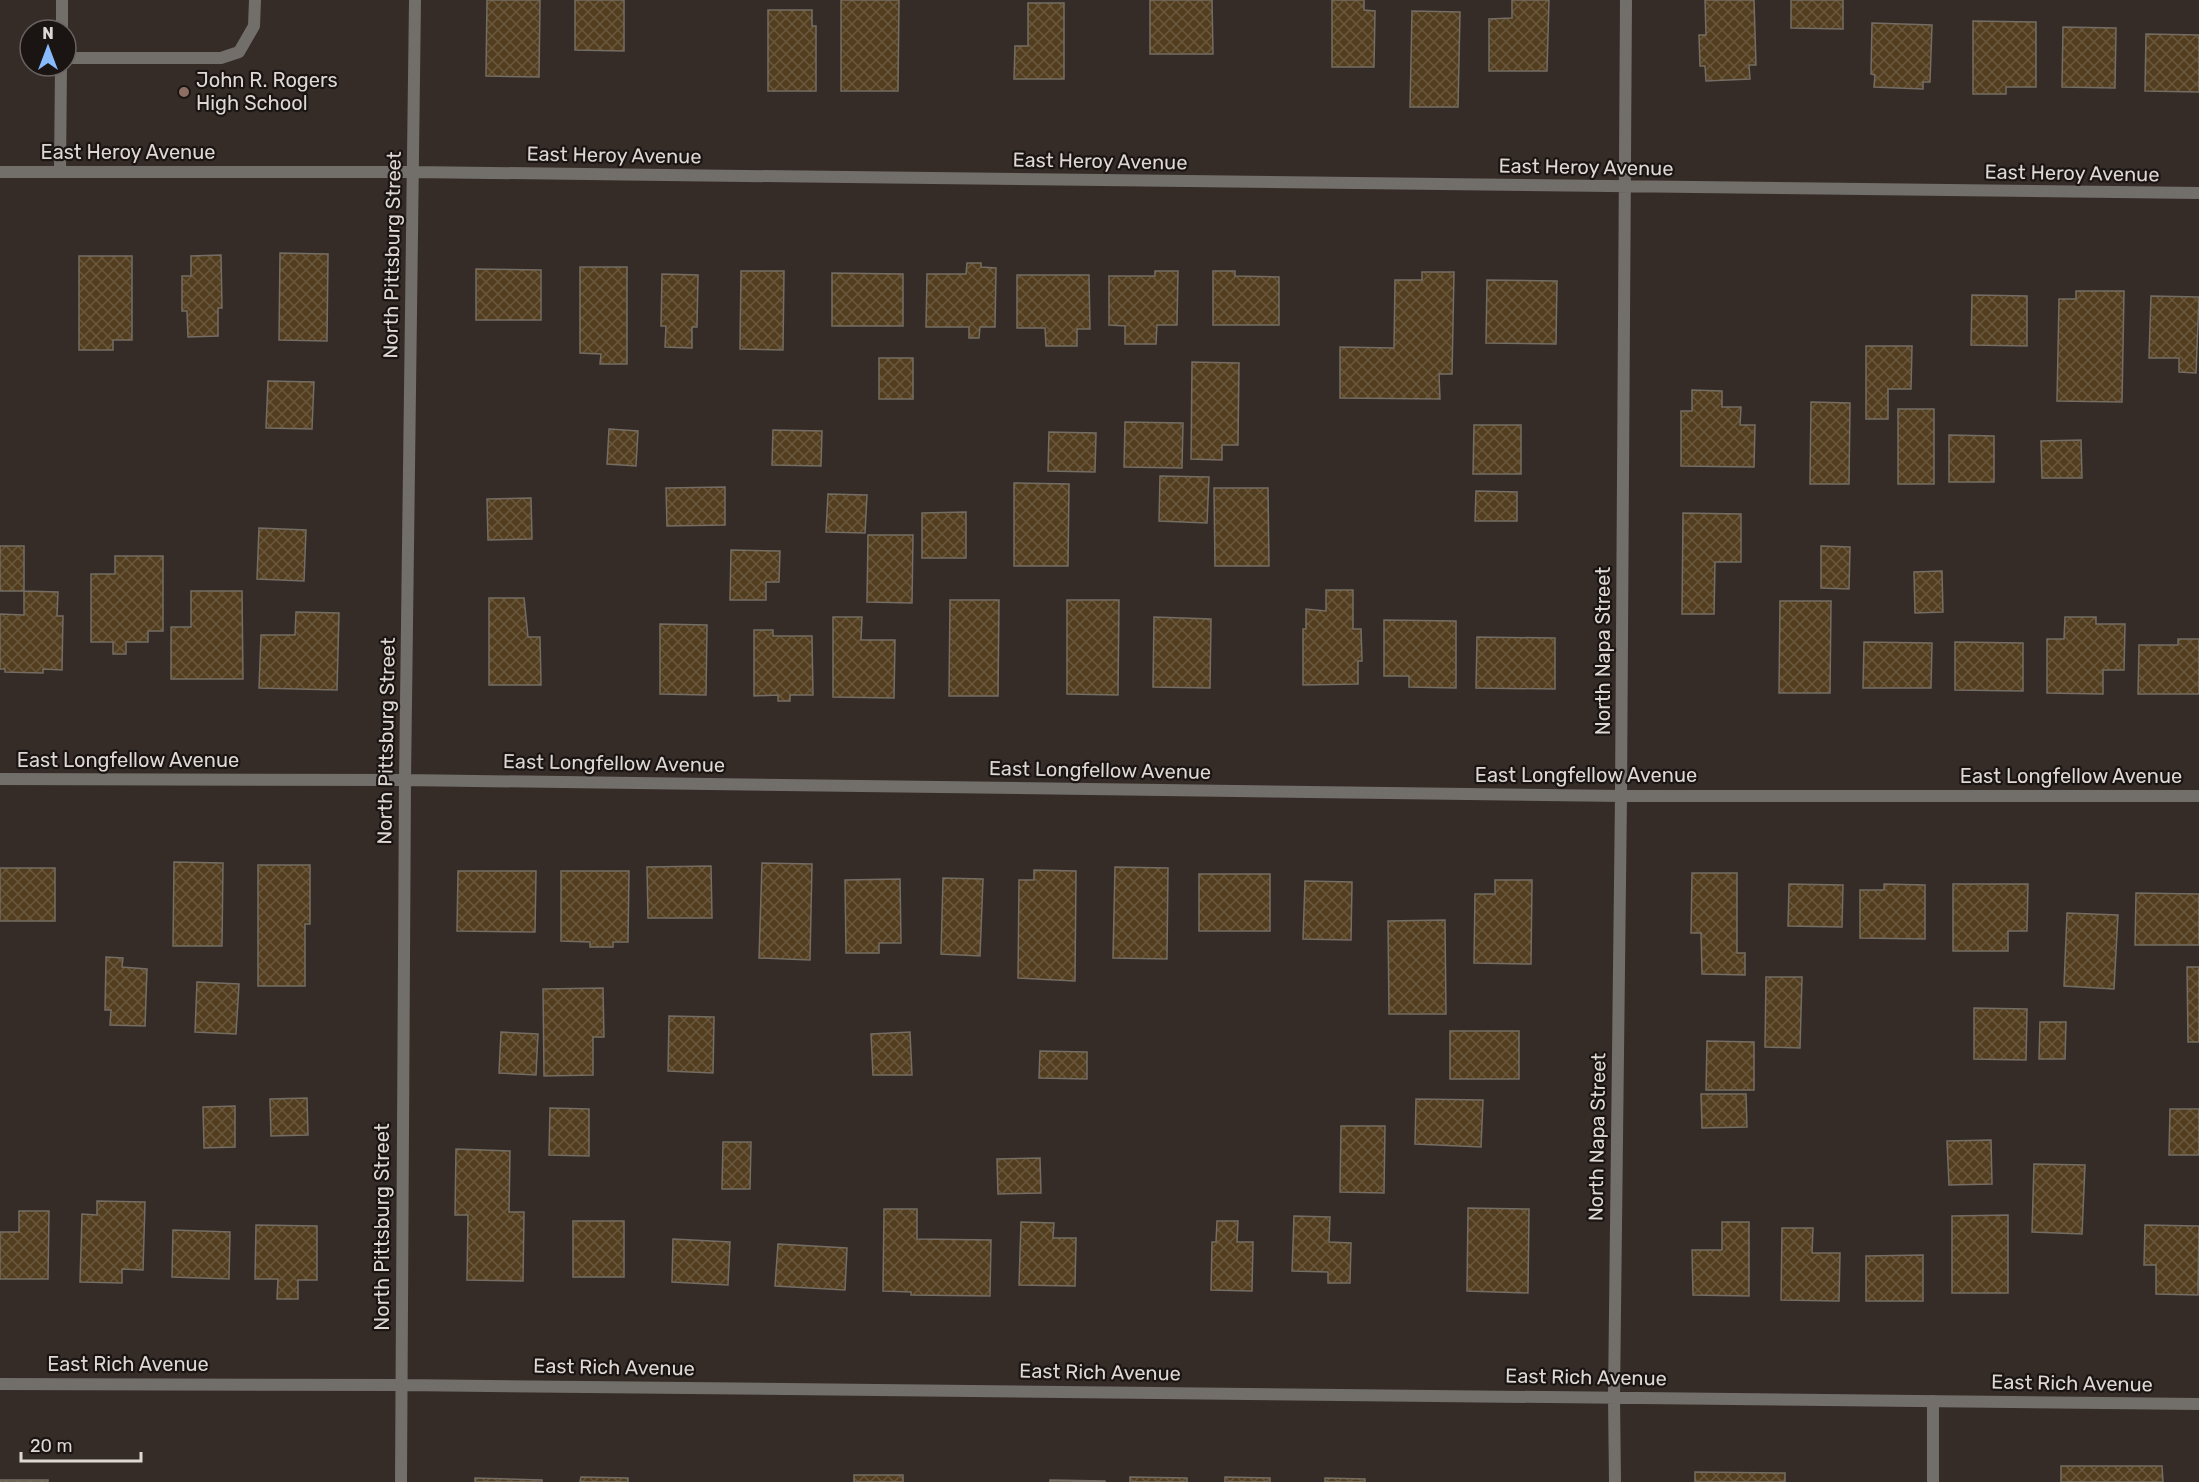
<svg xmlns="http://www.w3.org/2000/svg" width="2199" height="1482" font-family="Rubik,sans-serif">
  <style>
    .building { fill: url(#building-cross-hatch); stroke: #746d63; stroke-width: 1.5 }
    .lines { fill: none; stroke-linecap: round; stroke-linejoin: round }
    .service { stroke: #726e6a; stroke-width: 12 }
    .minor { stroke: #726e6a; stroke-width: 12 }
    .education-dot { fill: #8d6e63; stroke: #1a1513; stroke-width: 2 }
    .labels { text-anchor: middle; stroke-width: 4.5; stroke-linejoin: round; paint-order: stroke }
    .poi-label { font-size: 20px; fill: #ded7d3; stroke: #1a1513; text-anchor: start }
    .street-label { font-size: 20px; fill: #ded7d3; stroke: #1a1513 }
  </style>
  <defs>
    <pattern id="building-cross-hatch" width="8" height="8" patternUnits="userSpaceOnUse" patternTransform="scale(1.5)"><rect width="8" height="8" fill="#523d1f"/><path d="M0 0l8 8M0 8l8-8" fill="none" stroke="#6a583f"/></pattern>
  </defs>
  <rect width="100%" height="100%" fill="#362c27"/>
  <!-- building -->
  <path class="building" d="M487,0H540L539,77L486,76Z
    M575,0H624V51L575,50Z
    M841,0H899L898,91H841Z
    M1150,0H1212L1213,54H1150Z
    M1332,0H1364V10L1375,11L1374,67H1332Z
    M1512,0H1549L1547,71H1489V19L1512,18Z
    M1705,0H1754L1756,65H1749L1750,79L1706,81L1705,66H1700L1699,35H1706Z
    M1791,0H1843V29L1791,28Z
    M1028,3H1064V79H1014L1015,46H1028Z
    M768,10H812V26H816V91H768Z
    M1412,11L1460,12L1458,107H1410Z
    M1973,21L2036,22V87H2006V94H1973Z
    M1872,23L1932,25L1930,82H1923V89L1874,87L1875,75L1871,74Z
    M2063,27L2116,28L2115,88L2062,87Z
    M2146,34L2199,35V92L2145,91Z
    M280,253L328,254L327,341L279,340Z
    M221,255L222,308H218V336L188,337L187,311H182V276H191V256Z
    M79,256H132V340H113V350H79Z
    M967,263H981V267L996,268L995,327H980L979,338H969V327H926L927,274H966Z
    M580,267H627V364H600L601,354L580,353Z
    M476,269L541,270V320H476Z
    M741,271H784L783,350L740,349Z
    M1155,271H1178L1177,325H1157L1156,344H1125V326L1109,325V276H1155Z
    M1213,271H1235V276L1279,277V325H1213Z
    M1422,272H1454L1452,374H1439L1440,399L1340,398V347L1394,348L1395,280H1422Z
    M832,273L903,274V326H832Z
    M662,274L698,275L697,327H692V348L665,347L666,326H661Z
    M1017,275H1089L1090,329H1077V346H1046L1045,328H1017Z
    M1487,280L1557,281L1556,344L1486,343Z
    M2076,291H2124L2122,402L2057,401L2059,299H2076Z
    M1972,295L2027,296V346L1971,345Z
    M2151,296L2199,297L2196,373L2179,372V358H2149Z
    M1866,346H1912L1911,389H1888V419H1866Z
    M879,358H913V399H879Z
    M1192,362L1239,363L1238,445H1222V460L1191,459Z
    M268,381L314,382L312,429L266,428Z
    M1692,390L1722,391V407H1741L1740,425H1755L1754,467L1681,466V411H1692Z
    M1811,402L1850,403L1849,484H1810Z
    M1898,409H1934V484H1898Z
    M1125,422L1183,423L1182,468L1124,467Z
    M1474,425H1521V474H1473Z
    M609,429L638,431L636,466L607,464Z
    M773,430L822,431L821,466L772,465Z
    M1049,432L1096,433L1095,472L1048,471Z
    M1949,435L1994,436V482H1949Z
    M2081,440L2082,478H2042L2041,441Z
    M1160,476L1209,477L1207,523L1159,521Z
    M1014,483L1069,484L1068,566H1014Z
    M725,487V525L667,526L666,488Z
    M1214,488H1268L1269,566H1215Z
    M1476,491L1517,492V521H1475Z
    M828,494L867,495L865,533L826,532Z
    M531,498L532,539L488,540L487,499Z
    M966,512V558H922V513Z
    M1683,513L1741,514V562H1715L1714,614H1682Z
    M259,528L306,530L304,581L257,579Z
    M868,535H913L912,603L867,602Z
    M0,546H24V591H0Z
    M1821,546L1850,547L1849,589L1821,588Z
    M731,550L780,551L779,582H766V600H730Z
    M115,556H163V631H148V642H126V654H113V642H91V574H115Z
    M1942,571L1943,612L1915,613L1914,572Z
    M1326,590H1353V629H1361L1362,661H1358V684L1303,685V629H1306V609L1326,611Z
    M24,591L58,592L57,616H63L62,670L43,669V673L5,672V669H0V614L24,615Z
    M191,591H242L243,679H171V627H191Z
    M489,598H524L528,637H540L541,685H489Z
    M950,600H999L998,696H949Z
    M1067,600H1119L1118,695L1067,694Z
    M1780,601H1831L1830,693H1779Z
    M296,612L339,613L337,690L259,688L261,635H295Z
    M833,617H862L861,640H895L894,698L833,697Z
    M1154,617L1211,619L1210,688L1153,687Z
    M2065,617H2096V624H2125L2124,670H2103V694L2047,693V639H2064Z
    M1384,620L1456,621V688L1409,687V676H1384Z
    M660,624L707,625L706,695L660,694Z
    M754,630H773V636H812L813,695H790V701H778V695L754,696Z
    M1477,637L1555,638V689L1476,688Z
    M2178,639H2199V694H2138L2139,645H2178Z
    M1864,642L1932,643L1931,688H1863Z
    M1955,642L2023,643V691L1955,690Z
    M174,862L223,863L222,946H173Z
    M762,863L812,864L810,960L759,958Z
    M258,865H310V924H305V986H258Z
    M711,866L712,918H648L647,867Z
    M1115,867L1168,868L1167,959L1113,958Z
    M0,868H55V921H0Z
    M1034,870L1076,871L1075,981L1018,978L1019,880H1034Z
    M458,871H536L535,932L457,931Z
    M561,871H629L628,942H613V947H590V942L561,941Z
    M1692,873H1737V953H1745V975L1702,974L1701,933H1691Z
    M1199,874H1270V931H1199Z
    M943,878L983,879L980,956L941,954Z
    M900,879L901,943H879V953H846L845,880Z
    M1495,880H1532L1531,964L1474,963L1475,894H1495Z
    M1305,881L1352,882L1351,940L1303,939Z
    M1789,884L1843,885L1842,927L1788,926Z
    M1884,884L1925,885V939L1860,938V890H1884Z
    M1953,884H2028L2027,931H2008V951H1953Z
    M2136,893L2199,894V945H2135Z
    M2067,913L2118,915L2114,989L2064,986Z
    M1445,920L1446,1014H1389L1388,921Z
    M106,957L123,958L122,967L147,969L145,1026L110,1025L111,1010H105Z
    M2187,967H2199V1042H2188Z
    M1766,977H1802L1800,1048L1765,1047Z
    M197,982L239,984L236,1034L195,1032Z
    M603,988L604,1037H593V1075L544,1076L543,989Z
    M1974,1008L2027,1009L2026,1060L1974,1059Z
    M669,1016L714,1017L713,1073L668,1071Z
    M2040,1022H2066L2065,1059H2039Z
    M1450,1031H1519V1079H1450Z
    M501,1032L538,1034L536,1075L499,1073Z
    M910,1032L912,1075H873L871,1034Z
    M1707,1041L1754,1042V1090H1706Z
    M1040,1051L1087,1052V1079L1039,1078Z
    M1701,1094H1746L1747,1127L1702,1128Z
    M307,1098L308,1135L271,1136L270,1099Z
    M1416,1099L1483,1100L1481,1147L1415,1144Z
    M235,1106V1147L204,1148L203,1107Z
    M550,1108L589,1109V1156L549,1155Z
    M2170,1109H2199V1155H2169Z
    M1341,1126H1385L1384,1193L1340,1192Z
    M1991,1140L1992,1184L1949,1185L1947,1141Z
    M723,1142H751L750,1189H722Z
    M456,1149L510,1151L509,1212H524L523,1281L467,1280L468,1215H455Z
    M1040,1158L1041,1193L998,1194L997,1159Z
    M2034,1164L2085,1165L2082,1234L2032,1232Z
    M97,1201L145,1202L143,1270L122,1269V1283L80,1282L82,1214L97,1215Z
    M1468,1208L1529,1209L1528,1293L1467,1291Z
    M884,1209H917V1239L991,1240L990,1296L911,1295V1292L883,1291Z
    M19,1211H49L48,1279H0V1232H19Z
    M2008,1215V1293H1952V1216Z
    M1294,1216L1330,1217L1329,1242L1351,1243L1350,1283H1328V1272L1292,1271Z
    M573,1221H624V1277H573Z
    M1217,1221H1238L1237,1242H1253L1252,1291L1211,1290L1212,1242H1216Z
    M1021,1222L1054,1223L1053,1238H1076L1075,1286L1019,1285Z
    M1722,1222H1749V1296L1693,1295L1692,1250H1722Z
    M256,1225L317,1226V1280H298V1299H277L278,1279H255Z
    M2145,1225L2199,1226L2198,1295L2156,1294V1265H2144Z
    M1782,1228H1813L1812,1253H1840L1839,1301L1781,1300Z
    M173,1230L230,1232L229,1279L172,1277Z
    M673,1239L730,1242L728,1285L672,1282Z
    M778,1244L847,1248L845,1290L775,1286Z
    M1923,1255V1301H1866V1256Z
    M2061,1466H2162L2163,1482H2061Z
    M1695,1472L1785,1473V1482H1695Z
    M854,1475H903V1482H854Z
    M581,1477L628,1478V1482H580Z
    M1130,1477L1187,1478V1482H1130Z
    M1225,1477L1270,1478V1482H1225Z
    M475,1478L542,1480V1482H475Z
    M1325,1478L1365,1479V1482H1325Z
    M0,1480H48V1482H0Z
    M1050,1480L1105,1481V1482H1050Z"/>
  <g class="lines">
    <!-- service -->
    <path class="service" d="M62,30V0
      M66,58H221L239,52L254,26L255,0
      M60,172L61,66
      M1933,1482V1401"/>
    <!-- minor -->
    <path class="minor" d="M0,172H413L2199,193
      M0,779L405,780L1621,796H2199
      M0,1384L401,1385L2199,1404
      M401,1482L405,780L415,0
      M1615,1482L1614,1397L1621,796L1626,0"/>
  </g>
  <!-- markers -->
  <circle class="education-dot" cx="184" cy="92" r="6"/>
  <g class="labels">
    <!-- poi labels -->
    <g class="poi-label">
      <text x="196" y="87">John R. Rogers<tspan x="196" dy="23">High School</tspan></text>
    </g>
    <!-- street labels -->
    <g class="street-label">
      <text x="128" y="159">East Heroy Avenue</text>
      <text transform="translate(614 155) rotate(1)" y="7">East Heroy Avenue</text>
      <text transform="translate(1100 161) rotate(1)" y="7">East Heroy Avenue</text>
      <text transform="translate(1586 167) rotate(1)" y="7">East Heroy Avenue</text>
      <text transform="translate(2072 173) rotate(1)" y="7">East Heroy Avenue</text>
      <text transform="translate(392 255) rotate(-89)" y="7">North Pittsburg Street</text>
      <text transform="translate(1603 651) rotate(-90)" y="7">North Napa Street</text>
      <text transform="translate(386 741) rotate(-89)" y="7">North Pittsburg Street</text>
      <text x="128" y="767">East Longfellow Avenue</text>
      <text transform="translate(614 763) rotate(1)" y="7">East Longfellow Avenue</text>
      <text transform="translate(1100 770) rotate(1)" y="7">East Longfellow Avenue</text>
      <text x="1586" y="782">East Longfellow Avenue</text>
      <text x="2071" y="783">East Longfellow Avenue</text>
      <text transform="translate(1597 1137) rotate(-89)" y="7">North Napa Street</text>
      <text transform="translate(382 1227) rotate(-90)" y="7">North Pittsburg Street</text>
      <text x="128" y="1371">East Rich Avenue</text>
      <text transform="translate(614 1367) rotate(1)" y="7">East Rich Avenue</text>
      <text transform="translate(1100 1372) rotate(1)" y="7">East Rich Avenue</text>
      <text transform="translate(1586 1377) rotate(1)" y="7">East Rich Avenue</text>
      <text transform="translate(2072 1383) rotate(1)" y="7">East Rich Avenue</text>
    </g>
  </g>
  <!-- north arrow -->
  <g transform="translate(48 48)"><circle r="28" fill="#1a1513" stroke="#686360" stroke-width="1.5"/>
  <path d="M0-4.5L10 22L0 15L-10 22Z" fill="#88bbfc"/>
  <text y="-9" font-size="16" font-weight="bold" text-anchor="middle" fill="#ded7d3">N</text>
  </g>
  <!-- scale -->
  <path d="M21 1452v9h120v-9" fill="none" stroke="#ded7d3" stroke-width="3"/>
  <text x="30" y="1452" font-size="18" fill="#ded7d3" stroke="#1a1513" stroke-width="4.5" paint-order="stroke">20 m</text>
</svg>
